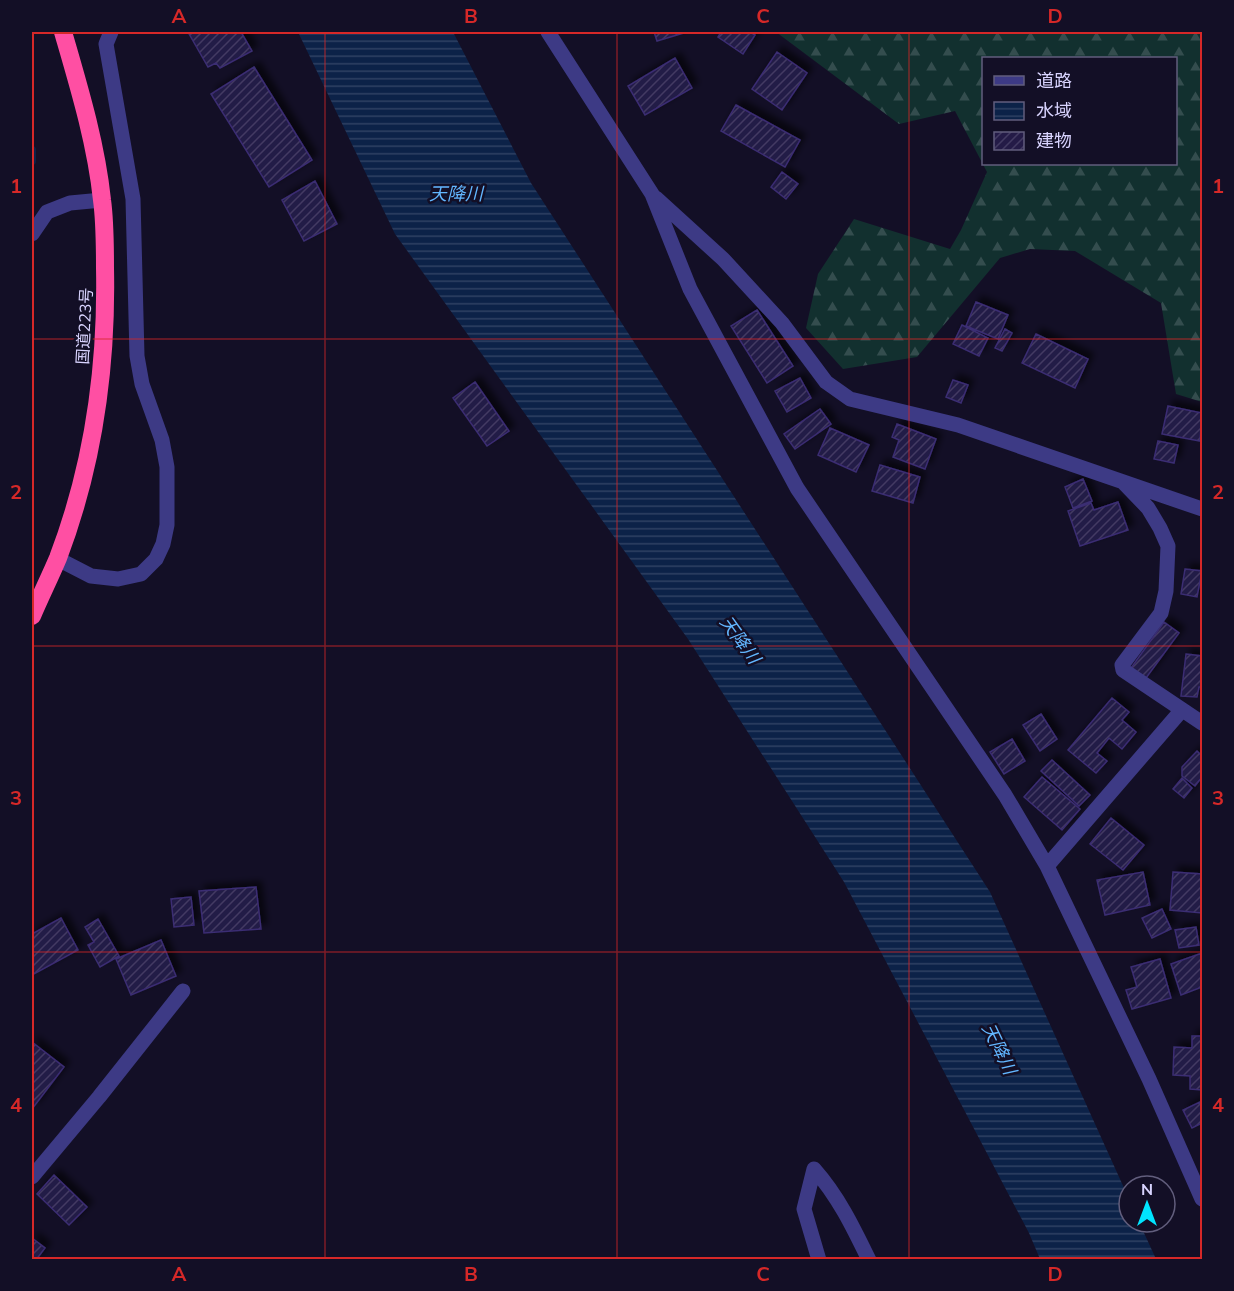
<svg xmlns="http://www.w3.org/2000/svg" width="1234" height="1291" font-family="Mulish,'Noto Sans JP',sans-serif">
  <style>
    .forest { fill: url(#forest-firs); fill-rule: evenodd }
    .water { fill: url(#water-rules) }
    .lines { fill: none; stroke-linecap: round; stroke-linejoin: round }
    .stream { stroke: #0c2248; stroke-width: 8 }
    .building { fill: url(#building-hatch); stroke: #3b2d73; stroke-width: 1.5; filter: url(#shadow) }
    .minor { stroke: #3d3a85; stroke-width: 15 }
    .highway { stroke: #ff4fa3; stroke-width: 18 }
    .grid { fill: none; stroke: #d62828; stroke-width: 1.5; stroke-opacity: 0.55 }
    .labels { text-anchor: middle; stroke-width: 5; stroke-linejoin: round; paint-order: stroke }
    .street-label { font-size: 16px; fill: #d9d4ff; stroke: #130f26 }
    .water-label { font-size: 18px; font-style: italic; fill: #62b6ff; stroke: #130f26 }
    .neatline { fill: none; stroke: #d62828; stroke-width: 2 }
    .grid-label { font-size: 20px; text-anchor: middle; font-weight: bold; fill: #d62828 }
  </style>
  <defs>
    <pattern id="forest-firs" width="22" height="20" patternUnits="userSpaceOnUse" patternTransform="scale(1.5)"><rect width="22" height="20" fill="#12302f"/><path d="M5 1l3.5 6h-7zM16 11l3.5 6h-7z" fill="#344d4e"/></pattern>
    <pattern id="water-rules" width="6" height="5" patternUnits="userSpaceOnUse" patternTransform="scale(1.5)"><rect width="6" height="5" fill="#0c2248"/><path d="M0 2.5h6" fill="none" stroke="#2f4163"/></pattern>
    <pattern id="building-hatch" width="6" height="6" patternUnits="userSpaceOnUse" patternTransform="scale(1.5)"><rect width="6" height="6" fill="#241b47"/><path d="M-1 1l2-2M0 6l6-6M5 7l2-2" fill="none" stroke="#433b63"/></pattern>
    <filter id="shadow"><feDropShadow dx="5.5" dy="-5.5" stdDeviation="3" flood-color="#0009"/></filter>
  </defs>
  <rect width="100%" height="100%" fill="#130f26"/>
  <!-- forest -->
  <path class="forest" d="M776,32H1202V402L1176,394L1161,303L1075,251L1030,249L1000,258L917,357L843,369L806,328L818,274L854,219L950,249L961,230L987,172L955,111L899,124ZM984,58H1176V164H984Z"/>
  <!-- water -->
  <path class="water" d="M298,32H453L531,183L990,892L1129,1199V1222H1139L1156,1259H1040L1029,1233L844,882L688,639L395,234Z"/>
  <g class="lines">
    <!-- stream -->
    <path class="stream" d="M32,150V161"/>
  </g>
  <!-- building -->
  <path class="building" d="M188,32H241L252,51L220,68L216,63L208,67Z
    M654,32H687L657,41Z
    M721,32H750L755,35L743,54L718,37Z
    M777,52L807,73L782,110L752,89Z
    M675,58L692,88L645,115L628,86Z
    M254,67L312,160L269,187L211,94Z
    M736,105L800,140L785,167L721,131Z
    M782,172L798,184L786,199L771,187Z
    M315,181L337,224L304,241L282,200Z
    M976,302L1008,315L998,339L966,326Z
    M757,310L793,366L767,383L731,326Z
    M962,325L988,338L979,356L953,344Z
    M1005,329L1012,333L1002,351L995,348Z
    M1036,334L1088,359L1075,388L1022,363Z
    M800,378L811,398L787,412L775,391Z
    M953,380L968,385L961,403L946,397Z
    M475,382L509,431L487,446L453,398Z
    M1168,406L1202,413L1200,441L1162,434Z
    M820,409L831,424L795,449L784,434Z
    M897,424L936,439L925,469L893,457L899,440L892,437Z
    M830,428L869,445L856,472L818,455Z
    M1158,441L1178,445L1174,463L1154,459Z
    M880,465L920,477L913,503L872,491Z
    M1083,479L1092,501L1073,508L1065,487Z
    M1118,502L1128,530L1080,546L1068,511L1091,503L1094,510Z
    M1185,569L1202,571L1197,597L1181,594Z
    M1164,622L1179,633L1146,678L1131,668Z
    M1186,654L1202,656V687H1199L1197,697L1181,696Z
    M1112,698L1129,712L1122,720L1136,732L1122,749L1109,738L1097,753L1107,761L1096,773L1068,750Z
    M1041,714L1057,739L1040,751L1023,725Z
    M1012,739L1025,761L1004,774L990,752Z
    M1197,751L1202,756V777L1195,786L1182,776V767Z
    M1052,760L1090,795L1079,806L1041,771Z
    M1042,777L1080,809L1062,830L1024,797Z
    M1182,778L1192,788L1184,798L1173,789Z
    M1111,818L1144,845L1123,870L1090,844Z
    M1143,872L1150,905L1105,915L1097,880Z
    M1173,872L1202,874V913L1170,910Z
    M256,887L261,929L204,933L199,891Z
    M191,897L194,925L174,927L171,899Z
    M1162,909L1171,929L1152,938L1142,918Z
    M61,918L78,950L32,975V934Z
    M98,919L119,956L100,967L88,945L94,942L85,927Z
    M1196,927L1199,945L1179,948L1175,930Z
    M161,940L176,976L131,995L116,959Z
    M1202,953V987L1181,995L1171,964Z
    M1160,959L1171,998L1132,1009L1126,990L1137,987L1131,967Z
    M1192,1036H1202V1090L1190,1089V1076L1173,1075L1174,1047L1192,1048Z
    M32,1042L64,1067L32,1109Z
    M1200,1102L1202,1107V1123L1192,1128L1183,1110Z
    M54,1175L87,1207L69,1225L37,1194Z
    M32,1238L45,1248L36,1260H32Z"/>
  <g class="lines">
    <!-- minor -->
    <path class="minor" d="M548,32L652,194L690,289L797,488L1005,795L1047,866L1149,1079L1202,1199
      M656,198L723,259L782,323L826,382L850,399L958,425L1202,509
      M32,234L47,212L70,203L102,200
      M1124,483L1148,508L1160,528L1168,546L1166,591L1161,613L1122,665L1123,670L1202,723
      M58,559L91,576L118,579L141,574L156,559L163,544L167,525V467L162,440L142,384L137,356L133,199L106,44L111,32
      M1047,866L1181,711
      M32,1177L99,1097L183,991
      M819,1260L804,1209L814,1169C838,1196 853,1227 869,1260"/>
    <!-- highway -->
    <path class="highway" d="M32,616C40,597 50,577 58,558C93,466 107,366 105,268C105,245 105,222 102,200C96,143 79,87 63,32"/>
  </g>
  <!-- grid -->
  <path class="grid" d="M325,32V1260M617,32V1260M909,32V1260M32,339H1202M32,646H1202M32,952H1202"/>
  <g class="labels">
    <!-- street labels -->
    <g class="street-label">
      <text transform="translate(84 326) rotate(-87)" y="6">国道223号</text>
    </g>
    <!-- water labels -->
    <g class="water-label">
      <text x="456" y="200">天降川</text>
      <text transform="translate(740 640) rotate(54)" y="6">天降川</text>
      <text transform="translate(999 1049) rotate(64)" y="6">天降川</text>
    </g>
  </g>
  <!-- border -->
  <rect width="1234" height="1291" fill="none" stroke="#130f26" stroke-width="66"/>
  <!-- legend -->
  <rect x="982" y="57" width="195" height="108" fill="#130f26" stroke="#625e7d" stroke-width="1.5"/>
  <rect x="994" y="76" width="30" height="9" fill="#3d3a85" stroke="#625e7d" stroke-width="1.5"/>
  <text x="1036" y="87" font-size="18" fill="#d9d4ff">道路</text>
  <rect x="994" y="102" width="30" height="18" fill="url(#water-rules)" stroke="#625e7d" stroke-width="1.5"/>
  <text x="1036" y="117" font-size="18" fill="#d9d4ff">水域</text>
  <rect x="994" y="132" width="30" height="18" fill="url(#building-hatch)" stroke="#625e7d" stroke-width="1.5"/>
  <text x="1036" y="147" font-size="18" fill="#d9d4ff">建物</text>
  <!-- north arrow -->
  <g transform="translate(1147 1204)"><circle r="28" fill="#130f26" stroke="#625e7d" stroke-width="1.5"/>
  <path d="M0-4.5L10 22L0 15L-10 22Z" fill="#00e5ff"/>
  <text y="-9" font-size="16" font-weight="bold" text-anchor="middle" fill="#d9d4ff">N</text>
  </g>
  <rect x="33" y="33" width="1168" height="1225" class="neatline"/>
  <g class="grid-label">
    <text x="179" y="23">A</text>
    <text x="471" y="23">B</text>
    <text x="763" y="23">C</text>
    <text x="1055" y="23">D</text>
    <text x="16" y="193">1</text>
    <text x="1218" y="193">1</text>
    <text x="16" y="499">2</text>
    <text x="1218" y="499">2</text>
    <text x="16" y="805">3</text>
    <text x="1218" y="805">3</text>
    <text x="16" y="1112">4</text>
    <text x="1218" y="1112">4</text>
    <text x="179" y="1281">A</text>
    <text x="471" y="1281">B</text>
    <text x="763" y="1281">C</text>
    <text x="1055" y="1281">D</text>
  </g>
</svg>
